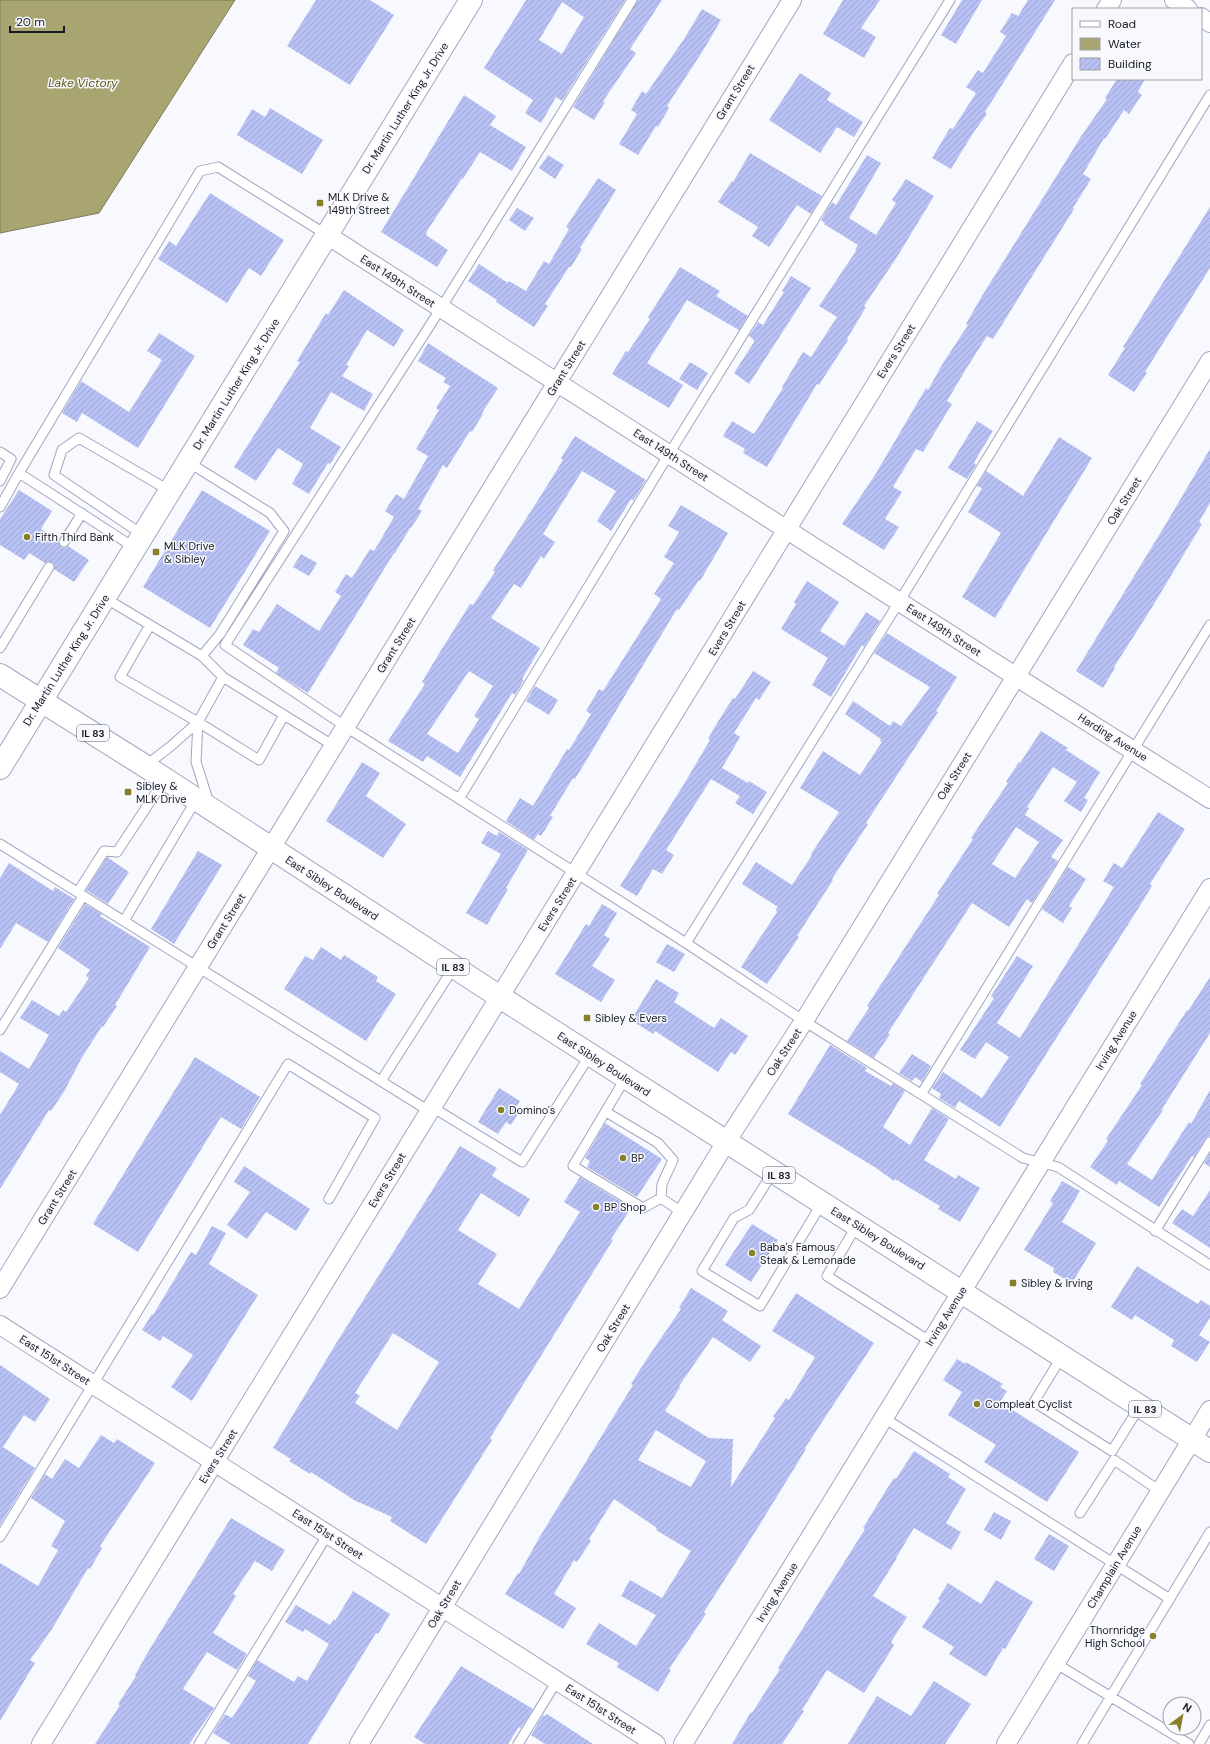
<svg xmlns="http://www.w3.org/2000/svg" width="1210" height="1744" font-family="'DM Sans',sans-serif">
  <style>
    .water { fill: #a9a571; stroke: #7e7c5a }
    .building { fill: url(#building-hatch); fill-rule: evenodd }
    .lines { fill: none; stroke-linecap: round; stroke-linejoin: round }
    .service-casing { stroke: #a3a7c1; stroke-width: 11 }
    .minor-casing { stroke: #a3a7c1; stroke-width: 20 }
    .tertiary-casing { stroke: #a3a7c1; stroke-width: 24 }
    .primary-casing { stroke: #a3a7c1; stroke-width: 24 }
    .service { stroke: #fff; stroke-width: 9 }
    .minor { stroke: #fff; stroke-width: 18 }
    .tertiary { stroke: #fff; stroke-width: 22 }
    .primary { stroke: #fff; stroke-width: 22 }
    .poi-dot { fill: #878027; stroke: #f8f9ff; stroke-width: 1.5 }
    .labels { text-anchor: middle; stroke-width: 3; stroke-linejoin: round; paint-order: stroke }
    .shield { fill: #f8f9ff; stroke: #5c5e66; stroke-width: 1 }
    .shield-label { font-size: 10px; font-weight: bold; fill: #191b24 }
    .street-label { font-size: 11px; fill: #191b24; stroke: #f8f9ff }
    .poi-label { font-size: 11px; fill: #191b24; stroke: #f8f9ff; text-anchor: start }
    .water-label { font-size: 12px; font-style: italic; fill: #5f591c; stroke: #f8f9ff }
  </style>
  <defs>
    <pattern id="building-hatch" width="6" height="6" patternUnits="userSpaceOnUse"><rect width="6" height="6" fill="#b8c1f3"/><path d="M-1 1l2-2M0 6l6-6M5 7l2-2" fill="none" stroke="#9ea5d0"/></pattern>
  </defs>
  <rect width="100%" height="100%" fill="#f8f9ff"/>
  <!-- water -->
  <path class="water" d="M0,0H235L99,213L0,233Z"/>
  <!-- building -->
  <path class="building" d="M316,0H370L394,15L350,85L287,46Z
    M526,0H625L562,101L556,97L541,123L525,113L533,100L484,68ZM562,2L584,17L562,54L539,40Z
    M638,0H662L630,49L636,53L603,101L605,102L594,120L573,107Z
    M843,0H880L861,28L876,37L864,58L823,34Z
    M962,0H982L956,44L941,35Z
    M1028,0H1055L985,112L987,114L973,133L951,169L932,158L950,128L953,129L976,93L966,87L978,70L983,73L1006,36L1000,32L1012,13L1018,16Z
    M702,9L721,20L704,49L667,106L669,108L658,127L656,126L638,155L619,144L637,114L631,110L642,91L646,94L684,39Z
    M800,73L831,93L827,100L863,122L854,137L837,127L820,153L769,120Z
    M1117,79H1145L1138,92L1142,95L1129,114L1124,110L1105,139L1104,138L1083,174L1091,179L1073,208L1074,209L993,339L987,336L966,369L947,401L952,404L923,452L916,449L893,487L902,492L885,519L899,527L884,550L842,524L875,475L926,388L928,390L943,363L968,325L966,324L982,296L1082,135L1107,99L1105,98Z
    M464,95L496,116L490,125L526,147L512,171L480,152L463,179L462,178L427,231L426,235L448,250L437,267L381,232Z
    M270,108L323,140L302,174L237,135L252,109L265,117Z
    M750,153L822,196L811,214L797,205L769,247L752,236L758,227L718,202L732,181L733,182Z
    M548,155L564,165L555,179L539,168Z
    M867,155L881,163L849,218L876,235L896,203L892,200L906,179L934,196L897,257L864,306L866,307L847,339L848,340L819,385L817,384L767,467L743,453L745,449L723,436L732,421L754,434L783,388L782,387L803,352L811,357L837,317L819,306L856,251L855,250L858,245L824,224L825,223L821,220L832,202L836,205Z
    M598,178L616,190L580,248L582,249L571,267H569L545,304L548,306L534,327L496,302L497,300L468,281L479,264L508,283L509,281L526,291L544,261L549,264L569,229L566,227Z
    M210,193L284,240L261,276L249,268L227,303L158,259L169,241L176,246Z
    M1210,207V268L1145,372L1147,373L1134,392L1108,375L1125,348L1123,347Z
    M517,208L534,218L525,231L509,220Z
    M680,267L720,291L716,296L748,316L739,330L687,300L647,363L683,385L669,408L612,374L626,351L628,352L650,319L648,317Z
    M791,276L811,288L749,384L734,373L754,342V340L749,336L758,322L763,325L784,292L782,291Z
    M344,290L404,330L394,347L367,330L346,365L349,366L342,376L373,394L364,411L331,392L310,428L341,447L330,464L328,463L309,494L292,484L303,464L278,448L256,481L234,467L300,362L297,361L326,313L328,315Z
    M159,333L195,356L138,448L82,413L77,422L62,413L81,381L129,412L162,360L147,351Z
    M428,343L498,388L482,413L483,414L472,432L470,431L447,468L443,465L418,509L422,511L411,528H410L395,553H394L308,693L276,673L279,668L243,645L253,629L259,632L277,604L319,631L341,596L335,592L346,574L352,578L370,549L374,551L394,517L385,511L396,494L404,499L428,456L416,449L439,410L436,408L450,386L443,382L446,378L418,361Z
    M690,362L708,373L697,390L679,379Z
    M977,421L993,431L976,459L974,463L976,465L967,479L948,468Z
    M575,436L646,480L633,501L631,499L611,531L597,521L616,491L582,471L543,534L555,542L544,559L541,556L521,588L514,584L491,618L540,648L522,679L524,680L515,695L512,693L460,777L427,756L423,762L388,741L425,684L422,682L440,652L470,604L473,605L495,572L493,570L540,497L563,460L561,458ZM469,671L493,686L474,716L479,719L458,753L427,734Z
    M1059,437L1092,458L995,618L962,597L1001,533L968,512L982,488L977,486L986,471L1023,496Z
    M1210,449V503L1199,522L1202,524L1151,609L1114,667L1115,668L1103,688L1076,671L1164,527Z
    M19,490L52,511L41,529L58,540L61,547L64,548L68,546L89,560L74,582L54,569V564L52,562L45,563L29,553L24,560L0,545V519Z
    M202,490L270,531L210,628L143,587Z
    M681,505L728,533L700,581L699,580L679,610L677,609L642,667L586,761L575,779L573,778L550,816L553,817L541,836L538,834L534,840L506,821L520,798L533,806L567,749L569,750L591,714L586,711L599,689L603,691L661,599L654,594L674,563L664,557L679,532L668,526Z
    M301,554L317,563L309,576L293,567Z
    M807,581L839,602L820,631L844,646L866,612L880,621L864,647L862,645L831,697L812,685L828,658L781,629L796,604L794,602Z
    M887,633L957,677L936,711L938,712L866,823L868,824L832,879L833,880L797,936L799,937L767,984L741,967L777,912L776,910L778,907L742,884L756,862L792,885L812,855L811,854L839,812L800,788L823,751L860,775L882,742L880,741L881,739L845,714L853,701L890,726L893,721L901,726L930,687L874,653Z
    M753,671L771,682L759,700L756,698L734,733L740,737L722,768L748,783L749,781L767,792L753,814L735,803L740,796L711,779L666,850L674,855L662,874L653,869L637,896L620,886L684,784L710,740L708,739L714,728L733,698L735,699Z
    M535,686L558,700L549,715L526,701Z
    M1041,731L1068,748L1066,750L1100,772L1084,798L1088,800L1081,812L1064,801L1077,782L1053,767L1027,807L1029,808L1025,815L1063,840L1051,857L1058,861L1032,903L1027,899L1009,927L972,903L888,1033L890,1034L874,1058L847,1041L869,1008L867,1006L939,895L937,894L973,839L971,838L1008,783L1006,782L1019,762L1020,763ZM1016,827L1039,842L1015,878L992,864Z
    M362,762L380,773L366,796L406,824L383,858L326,821Z
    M1158,812L1185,829L1150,884L1152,886L1141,904L1000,1127L959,1101L955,1108L939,1098L941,1094L932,1088L943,1072L982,1098L1009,1057L986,1042L975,1059L960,1050L994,998L991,996L1017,956L1033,966L997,1023L1020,1038L1114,887L1103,881L1114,863L1122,868Z
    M488,831L497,836L499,832L528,850L506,888L508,889L487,925L466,913L501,854L481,843Z
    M198,851L222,865L174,944L151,929Z
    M107,857L129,872L108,904L86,890Z
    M9,863L53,891L55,887L74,899L48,942L16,923L0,949V878Z
    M1068,867L1086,879L1069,906L1072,908L1063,923L1042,909Z
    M85,904L102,914L100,916L150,947L115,1005L117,1006L103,1027L102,1026L81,1059L65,1090L51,1111L49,1110L0,1189V1115L19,1084L0,1072V1051L29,1069L49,1035L20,1018L32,1000L59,1016L63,1010L66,1012L89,978L86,976L90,970L58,948Z
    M602,904L617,913L604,935L610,939L592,966L615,980L601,1002L555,974L586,924L589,926Z
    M667,944L685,954L674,972L656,962Z
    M321,947L341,960L344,955L378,977L376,981L396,994L366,1041L284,989L305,956L313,960Z
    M1210,977V1033L1162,1109L1163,1110L1127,1164L1152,1180L1189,1122L1191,1124L1210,1090V1136L1205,1139L1194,1157L1192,1156L1159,1207L1119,1181L1117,1185L1090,1167L1108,1141L1106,1139L1142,1085L1140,1084L1187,1010L1188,1011Z
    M656,979L679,993L674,1002L714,1028L721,1018L748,1036L735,1055L731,1052L718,1072L655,1031L653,1034L631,1020Z
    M830,1045L867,1068L865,1071L891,1086L893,1083L905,1091L883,1127L910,1145L932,1108L949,1119L924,1160L956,1179L958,1175L980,1188L960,1222L938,1209L940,1206L895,1179L894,1181L876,1168L788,1114Z
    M912,1054L931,1066L922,1082L915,1077L912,1081L899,1073Z
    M195,1057L260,1097L241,1129L221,1117L138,1252L93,1224Z
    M499,1088L520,1101L515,1109L519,1112L511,1125L506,1122L498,1134L478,1122Z
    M605,1123L662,1159L637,1197L587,1167L590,1161L585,1158Z
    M460,1146L497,1168L492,1176L530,1199L519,1217L481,1193L458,1230L497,1254L478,1284L519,1309L580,1212L564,1202L580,1177L631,1208L611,1239L613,1240L490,1438L492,1440L426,1544L390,1521L392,1517L354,1500L311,1472L310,1474L289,1461L291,1459L273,1448L337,1342ZM393,1333L439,1362L397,1430L355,1403L360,1396L355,1393Z
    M1210,1153V1167L1204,1163Z
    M244,1166L310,1209L296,1231L266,1212L247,1239L227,1225L250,1192L234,1182Z
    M1062,1181L1080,1191L1062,1222L1096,1243L1072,1283L1053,1272L1054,1268L1024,1250L1053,1203L1050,1201Z
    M1210,1190V1248L1172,1223L1182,1209L1193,1216Z
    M752,1224L778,1240L751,1282L725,1265Z
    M212,1226L226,1233L209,1264L258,1295L192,1401L171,1387L193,1355L163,1336L160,1341L142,1330L152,1314L153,1315L191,1252L196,1255Z
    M1137,1266L1198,1304L1201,1300L1210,1306V1318L1199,1335L1210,1342L1197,1362L1171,1346L1174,1340L1135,1315L1132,1320L1111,1307Z
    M691,1288L728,1311L722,1320L761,1346L750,1362L713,1337L679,1386L680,1387L665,1411L709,1438L733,1439L731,1487L775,1418L773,1417L786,1398L789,1400L815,1357L772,1331L796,1293L874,1343L805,1448L806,1449L757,1529L704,1612L706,1614L669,1669L671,1670L658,1692L617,1667L619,1663L586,1644L599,1623L636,1646L656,1615L621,1596L630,1580L662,1598L691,1551L656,1530L657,1528L614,1499L589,1539L591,1541L577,1562L574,1560L554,1594L576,1608L563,1629L505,1594L518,1573L519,1574L539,1538L633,1385L631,1384L648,1357L681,1309L679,1308ZM656,1430L706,1461L691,1487L638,1460Z
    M957,1359L965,1364L966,1362L1003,1384L1000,1387L1007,1391L1000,1402L1079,1452L1047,1502L984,1462L996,1445L948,1415L962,1392L943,1380Z
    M0,1365L50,1399L35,1422L24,1415L3,1447L35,1468L0,1525Z
    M101,1435L114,1443L117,1439L155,1463L100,1546L102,1548L90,1569L88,1568L52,1629L30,1660L35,1663L0,1721V1563L38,1586L58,1550L51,1546L65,1521L31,1498L45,1474L52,1479L65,1459L79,1468Z
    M914,1451L950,1474L948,1477L966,1489L946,1523L961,1532L951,1550L914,1528L896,1558H897L873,1596L907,1617L891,1642L894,1645L883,1663L864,1693L827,1670L802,1710L804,1711L782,1744H732L751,1712L752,1713L780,1669L778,1668L865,1529L863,1528L885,1492L894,1478L896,1479Z
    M994,1512L1011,1521L1001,1540L984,1530Z
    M231,1518L285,1550L272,1571L255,1561L233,1594L236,1596L213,1633L247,1654L237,1670L207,1652L183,1689L214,1708L189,1744H95L120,1705L118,1704L136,1676L135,1675L151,1647Z
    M1049,1534L1069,1546L1054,1571L1034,1559Z
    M996,1580L1033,1602L1005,1649L1003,1648L986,1677L949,1654L954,1647L922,1627L940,1600L938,1599L948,1583L981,1604Z
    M353,1591L390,1614L378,1634L376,1633L308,1744H231L213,1733L225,1714L232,1718L256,1681L248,1676L257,1660L294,1682L298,1676L307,1681L329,1644L305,1629L303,1632L285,1622L296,1605L330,1625L334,1619L335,1621Z
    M461,1666L533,1709L521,1728L519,1727L508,1744H425L414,1737Z
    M934,1681L971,1704L945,1744H848L877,1696L911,1716Z
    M547,1714L593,1744H545L531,1735L543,1715L545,1716Z"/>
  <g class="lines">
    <defs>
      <path id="service" d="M632,0L441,308L225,645L346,727L686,943L804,1021L1023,1158L1058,1167L1210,1265
        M0,452L11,459L0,481
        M188,462L270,513L284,531L220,634L202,656
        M19,473L200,171L218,167L327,235
        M0,507L19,473L135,548
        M143,535L54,475L62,450L79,438L170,491
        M64,542L82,513
        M105,598L202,656L223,677L334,746
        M150,625L120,677L198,722L259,760L284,715
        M0,648L49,567
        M198,722L196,762L209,803
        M145,766L171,746L198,722L223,677
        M459,799L669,454L950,0
        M0,844L429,1111
        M78,892L104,851L117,852L165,779
        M124,921L196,800
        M686,943L899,602L1210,95
        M0,1030L83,896
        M626,1077L573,1166L643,1208L661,1198L683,1213
        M381,1081L454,967
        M922,1093L1210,625
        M432,1107L522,1162L590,1055
        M606,1112L658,1143L673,1160L662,1184L661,1198
        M773,1172L749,1210L734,1218L702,1271L760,1306L822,1203
        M857,1225L827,1276L931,1342
        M1155,1231L1210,1142
        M1062,1356L1034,1402L1112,1451L1140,1406
        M884,1418L1170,1599
        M1080,1513L1114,1460L1160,1491
        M0,1537L288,1064L375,1118L329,1199
        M1055,1663L1189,1744
        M199,1744L328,1534
        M518,1744L557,1681
        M1082,1744L1210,1532
        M1199,1744L1210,1725"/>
      <path id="minor" d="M1174,0L1188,9
        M1106,9L1112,0
        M1201,17L1210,23
        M327,235L1015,676L1210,799
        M0,1289L792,0
        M0,1325L656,1744
        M41,1744L1073,63
        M359,1744L726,1142L804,1021L1210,361
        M683,1744L1210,888
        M1006,1744L1210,1410"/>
      <path id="tertiary" d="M0,768L471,0"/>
      <path id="primary" d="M0,675L145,766L500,997L1210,1451"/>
    </defs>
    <!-- service casing -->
    <use href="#service" class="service-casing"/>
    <!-- minor casing -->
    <use href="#minor" class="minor-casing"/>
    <!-- tertiary casing -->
    <use href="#tertiary" class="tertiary-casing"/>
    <!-- primary casing -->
    <use href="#primary" class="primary-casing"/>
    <!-- service -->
    <use href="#service" class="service"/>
    <!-- minor -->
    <use href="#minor" class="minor"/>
    <!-- tertiary -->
    <use href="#tertiary" class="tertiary"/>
    <!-- primary -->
    <use href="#primary" class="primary"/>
  </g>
  <!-- markers -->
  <g class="poi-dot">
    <rect x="316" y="199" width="8" height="8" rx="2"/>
    <circle cx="27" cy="537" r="4"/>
    <rect x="152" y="548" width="8" height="8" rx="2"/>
    <rect x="124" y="788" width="8" height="8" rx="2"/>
    <rect x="583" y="1014" width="8" height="8" rx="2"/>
    <circle cx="501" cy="1110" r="4"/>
    <circle cx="623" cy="1158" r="4"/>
    <circle cx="596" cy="1207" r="4"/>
    <circle cx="752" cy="1253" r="4"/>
    <rect x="1009" y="1279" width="8" height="8" rx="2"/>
    <circle cx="977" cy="1404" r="4"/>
    <circle cx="1153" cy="1636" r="4"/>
  </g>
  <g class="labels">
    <!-- shield labels -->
    <g class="shield">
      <rect x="77" y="725" width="32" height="16" rx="3"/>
      <rect x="437" y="959" width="32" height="16" rx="3"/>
      <rect x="763" y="1167" width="32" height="16" rx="3"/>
      <rect x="1129" y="1401" width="32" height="16" rx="3"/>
    </g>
    <g class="shield-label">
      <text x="93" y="737">IL 83</text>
      <text x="453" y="971">IL 83</text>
      <text x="779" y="1179">IL 83</text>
      <text x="1145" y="1413">IL 83</text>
    </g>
    <!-- street labels -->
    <g class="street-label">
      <text transform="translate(735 92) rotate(-58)" y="4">Grant Street</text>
      <text transform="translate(405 108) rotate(-58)" y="4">Dr. Martin Luther King Jr. Drive</text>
      <text transform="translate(398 281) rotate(33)" y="4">East 149th Street</text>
      <text transform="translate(896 351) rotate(-58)" y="4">Evers Street</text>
      <text transform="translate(566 368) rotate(-58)" y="4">Grant Street</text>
      <text transform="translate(236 384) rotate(-58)" y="4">Dr. Martin Luther King Jr. Drive</text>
      <text transform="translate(671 455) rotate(33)" y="4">East 149th Street</text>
      <text transform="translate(1124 501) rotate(-58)" y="4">Oak Street</text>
      <text transform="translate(727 628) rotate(-59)" y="4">Evers Street</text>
      <text transform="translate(944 630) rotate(33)" y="4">East 149th Street</text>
      <text transform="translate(396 645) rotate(-58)" y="4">Grant Street</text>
      <text transform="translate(66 660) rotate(-58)" y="4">Dr. Martin Luther King Jr. Drive</text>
      <text transform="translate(1113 737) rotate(32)" y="4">Harding Avenue</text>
      <text transform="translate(954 776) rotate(-58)" y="4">Oak Street</text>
      <text transform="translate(332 888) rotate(33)" y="4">East Sibley Boulevard</text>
      <text transform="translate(557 904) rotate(-58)" y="4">Evers Street</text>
      <text transform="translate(226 921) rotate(-58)" y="4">Grant Street</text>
      <text transform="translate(1116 1040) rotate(-58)" y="4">Irving Avenue</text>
      <text transform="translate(784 1052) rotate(-57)" y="4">Oak Street</text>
      <text transform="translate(604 1064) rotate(33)" y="4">East Sibley Boulevard</text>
      <text transform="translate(387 1180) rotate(-59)" y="4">Evers Street</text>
      <text transform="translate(57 1197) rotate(-58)" y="4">Grant Street</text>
      <text transform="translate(878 1238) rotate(32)" y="4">East Sibley Boulevard</text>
      <text transform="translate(946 1316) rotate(-58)" y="4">Irving Avenue</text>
      <text transform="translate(613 1328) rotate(-59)" y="4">Oak Street</text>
      <text transform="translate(55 1360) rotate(33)" y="4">East 151st Street</text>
      <text transform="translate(218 1456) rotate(-58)" y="4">Evers Street</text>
      <text transform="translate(328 1534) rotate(33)" y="4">East 151st Street</text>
      <text transform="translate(1114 1567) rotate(-59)" y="4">Champlain Avenue</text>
      <text transform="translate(777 1592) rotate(-58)" y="4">Irving Avenue</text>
      <text transform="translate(444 1604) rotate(-59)" y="4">Oak Street</text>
      <text transform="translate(601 1709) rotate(33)" y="4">East 151st Street</text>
    </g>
    <!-- poi labels -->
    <g class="poi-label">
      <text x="328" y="201">MLK Drive &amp;<tspan x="328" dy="13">149th Street</tspan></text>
      <text x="35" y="541">Fifth Third Bank</text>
      <text x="164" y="550">MLK Drive<tspan x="164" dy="13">&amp; Sibley</tspan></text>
      <text x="136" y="790">Sibley &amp;<tspan x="136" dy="13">MLK Drive</tspan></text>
      <text x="595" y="1022">Sibley &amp; Evers</text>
      <text x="509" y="1114">Domino's</text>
      <text x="631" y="1162">BP</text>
      <text x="604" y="1211">BP Shop</text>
      <text x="760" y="1251">Baba's Famous<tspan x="760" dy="13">Steak &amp; Lemonade</tspan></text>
      <text x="1021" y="1287">Sibley &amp; Irving</text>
      <text x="985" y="1408">Compleat Cyclist</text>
      <text x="1145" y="1634" text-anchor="end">Thornridge<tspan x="1145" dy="13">High School</tspan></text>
    </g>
    <!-- water labels -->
    <g class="water-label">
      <text x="83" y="87">Lake Victory</text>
    </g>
  </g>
  <!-- legend -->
  <rect x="1072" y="8" width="130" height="72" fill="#f8f9ff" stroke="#9fa0a7"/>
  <rect x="1080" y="21" width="20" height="6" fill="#ffffff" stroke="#9fa0a7"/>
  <text x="1108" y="28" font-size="12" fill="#191b24">Road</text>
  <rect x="1080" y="38" width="20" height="12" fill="#a9a571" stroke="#9fa0a7"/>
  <text x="1108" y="48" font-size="12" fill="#191b24">Water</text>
  <rect x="1080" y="58" width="20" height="12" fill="url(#building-hatch)" stroke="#9fa0a7"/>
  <text x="1108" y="68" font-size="12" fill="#191b24">Building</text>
  <!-- north arrow -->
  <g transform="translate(1182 1716) rotate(32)"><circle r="19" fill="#f8f9ff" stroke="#9fa0a7"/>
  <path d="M0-3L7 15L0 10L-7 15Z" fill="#878027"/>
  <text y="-6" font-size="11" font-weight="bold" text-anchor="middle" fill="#191b24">N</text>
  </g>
  <!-- scale -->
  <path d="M10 26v6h54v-6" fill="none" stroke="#191b24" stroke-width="2"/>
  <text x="16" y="26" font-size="12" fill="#191b24" stroke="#f8f9ff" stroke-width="3" paint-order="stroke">20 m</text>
</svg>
